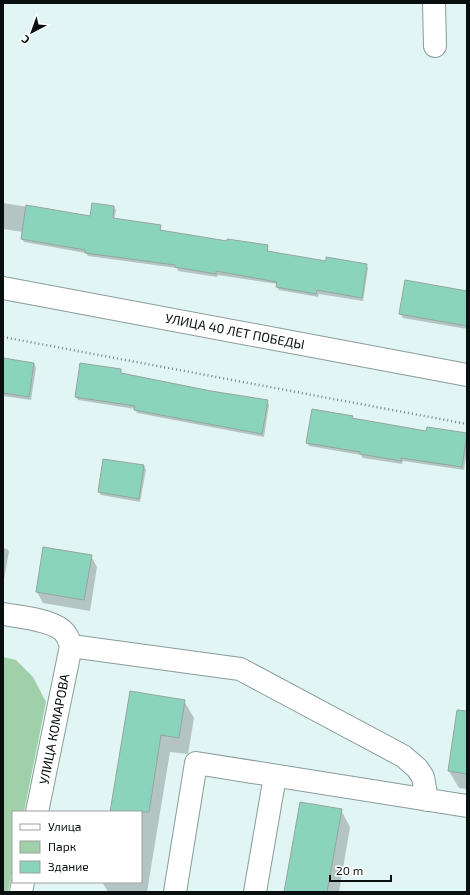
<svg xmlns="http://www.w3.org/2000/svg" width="470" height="895" font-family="'Exo 2',sans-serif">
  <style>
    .green { fill: #a0d0a9 }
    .shadow { fill: #0003 }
    .building { fill: #8bd4bc; stroke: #95a69f }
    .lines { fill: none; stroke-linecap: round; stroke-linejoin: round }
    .minor-casing { stroke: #899c9b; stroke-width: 24 }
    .path { stroke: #778484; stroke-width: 2.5; stroke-dasharray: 1 3; stroke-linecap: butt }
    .minor { stroke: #fff; stroke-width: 22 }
    .labels { text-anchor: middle; stroke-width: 3.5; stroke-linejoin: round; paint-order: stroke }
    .street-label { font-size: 13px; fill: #090f0f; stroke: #fff }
  </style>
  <rect width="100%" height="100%" fill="#e1f5f4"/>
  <!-- green -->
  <path class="green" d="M3,657L16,660L33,677L46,702L24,812H13V869L8,892H3Z"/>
  <!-- shadow -->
  <path class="shadow" d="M3,203L91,217L114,207L116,210L114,219L160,226L162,232L228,242L267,246L269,252L326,262L366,265L368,268L363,301L319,294L318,297L279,290L277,287V284L218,275L217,277L178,271L177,268L88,256L86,253L24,242L22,239L23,232L3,229Z
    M467,292V329L403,318L401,314Z
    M3,359L34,364L36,368L31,400L3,396Z
    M120,370L122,374L211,392L267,401L269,405L264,437L137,413L135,409L78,400L76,397Z
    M352,417L354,420L427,432L428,428L467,434V449L464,470L403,461L402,464L363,458L361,455L309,446L307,443Z
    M144,466L146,470L140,502L101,495L99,492Z
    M3,548L7,549L9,552L3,584Z
    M44,548L91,556L97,567L90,611L43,603L37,592Z
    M131,692L184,701L194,718L188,754L170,752L147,892H108L102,882H141V812H111Z
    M455,734L467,736V789L459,788L449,771Z
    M341,810L350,827L339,892H285Z"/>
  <!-- building -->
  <path class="building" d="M92,203L114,206L113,218L161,225L160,230L227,241V239L268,245L267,251L326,261V257L367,264L362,298L317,290L316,294L276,287L277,282L216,271V274L175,267V265L85,253V250L21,239L26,205L90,216Z
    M405,280L467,291V326L399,314Z
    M3,358L34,363L29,397L3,393Z
    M80,363L121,369V373L211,391L268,400L262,434L134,410L135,406L75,397Z
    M312,409L353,416L352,418L426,431L427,427L467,433L462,467L401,458V461L360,454V452L306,443Z
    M103,459L144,465L139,499L98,492Z
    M43,547L92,555L84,600L36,592Z
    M130,691L185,700L179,738L161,735L149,812H110Z
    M457,710L467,711V774L448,771Z
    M300,802L342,809L327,892H284Z"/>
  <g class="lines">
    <defs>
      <path id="minor" d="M434,3L435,46
        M3,288L467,375
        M3,614C19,617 49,619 62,630C67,634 69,640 71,646L37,812
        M71,646L240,669L403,756L417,768L423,777L427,800
        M21,892L23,882
        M175,892L196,763L467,806
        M255,892L275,776"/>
    </defs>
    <!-- minor casing -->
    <use href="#minor" class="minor-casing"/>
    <!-- path -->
    <path class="path" d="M3,337L467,424"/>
    <!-- minor -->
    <use href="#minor" class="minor"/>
  </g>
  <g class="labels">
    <!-- street labels -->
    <g class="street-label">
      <text transform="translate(235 331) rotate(11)" y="5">УЛИЦА 40 ЛЕТ ПОБЕДЫ</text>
      <text transform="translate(54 729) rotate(-79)" y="5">УЛИЦА КОМАРОВА</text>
    </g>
  </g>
  <!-- border -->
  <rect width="470" height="895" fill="none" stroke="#090f0f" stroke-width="8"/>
  <!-- legend -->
  <rect x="12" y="811" width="130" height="72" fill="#ffffff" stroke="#9d9f9f"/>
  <rect x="20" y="824" width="20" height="6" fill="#ffffff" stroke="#9d9f9f"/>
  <text x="48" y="831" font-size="12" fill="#090f0f">Улица</text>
  <rect x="20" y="841" width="20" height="12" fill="#a0d0a9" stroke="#9d9f9f"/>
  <text x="48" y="851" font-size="12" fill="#090f0f">Парк</text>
  <rect x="20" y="861" width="20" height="12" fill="#8bd4bc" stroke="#9d9f9f"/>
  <text x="48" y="871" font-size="12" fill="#090f0f">Здание</text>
  <!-- north arrow -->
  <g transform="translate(32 32) rotate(221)" stroke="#ffffff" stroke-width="3" paint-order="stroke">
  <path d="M0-3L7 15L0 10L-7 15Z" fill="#090f0f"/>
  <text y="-6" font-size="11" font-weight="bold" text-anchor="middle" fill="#090f0f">С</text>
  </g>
  <!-- scale -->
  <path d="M330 875v6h61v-6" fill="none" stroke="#090f0f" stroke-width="2"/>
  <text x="336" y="875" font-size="12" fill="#090f0f" stroke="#ffffff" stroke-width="3" paint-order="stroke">20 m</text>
</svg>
